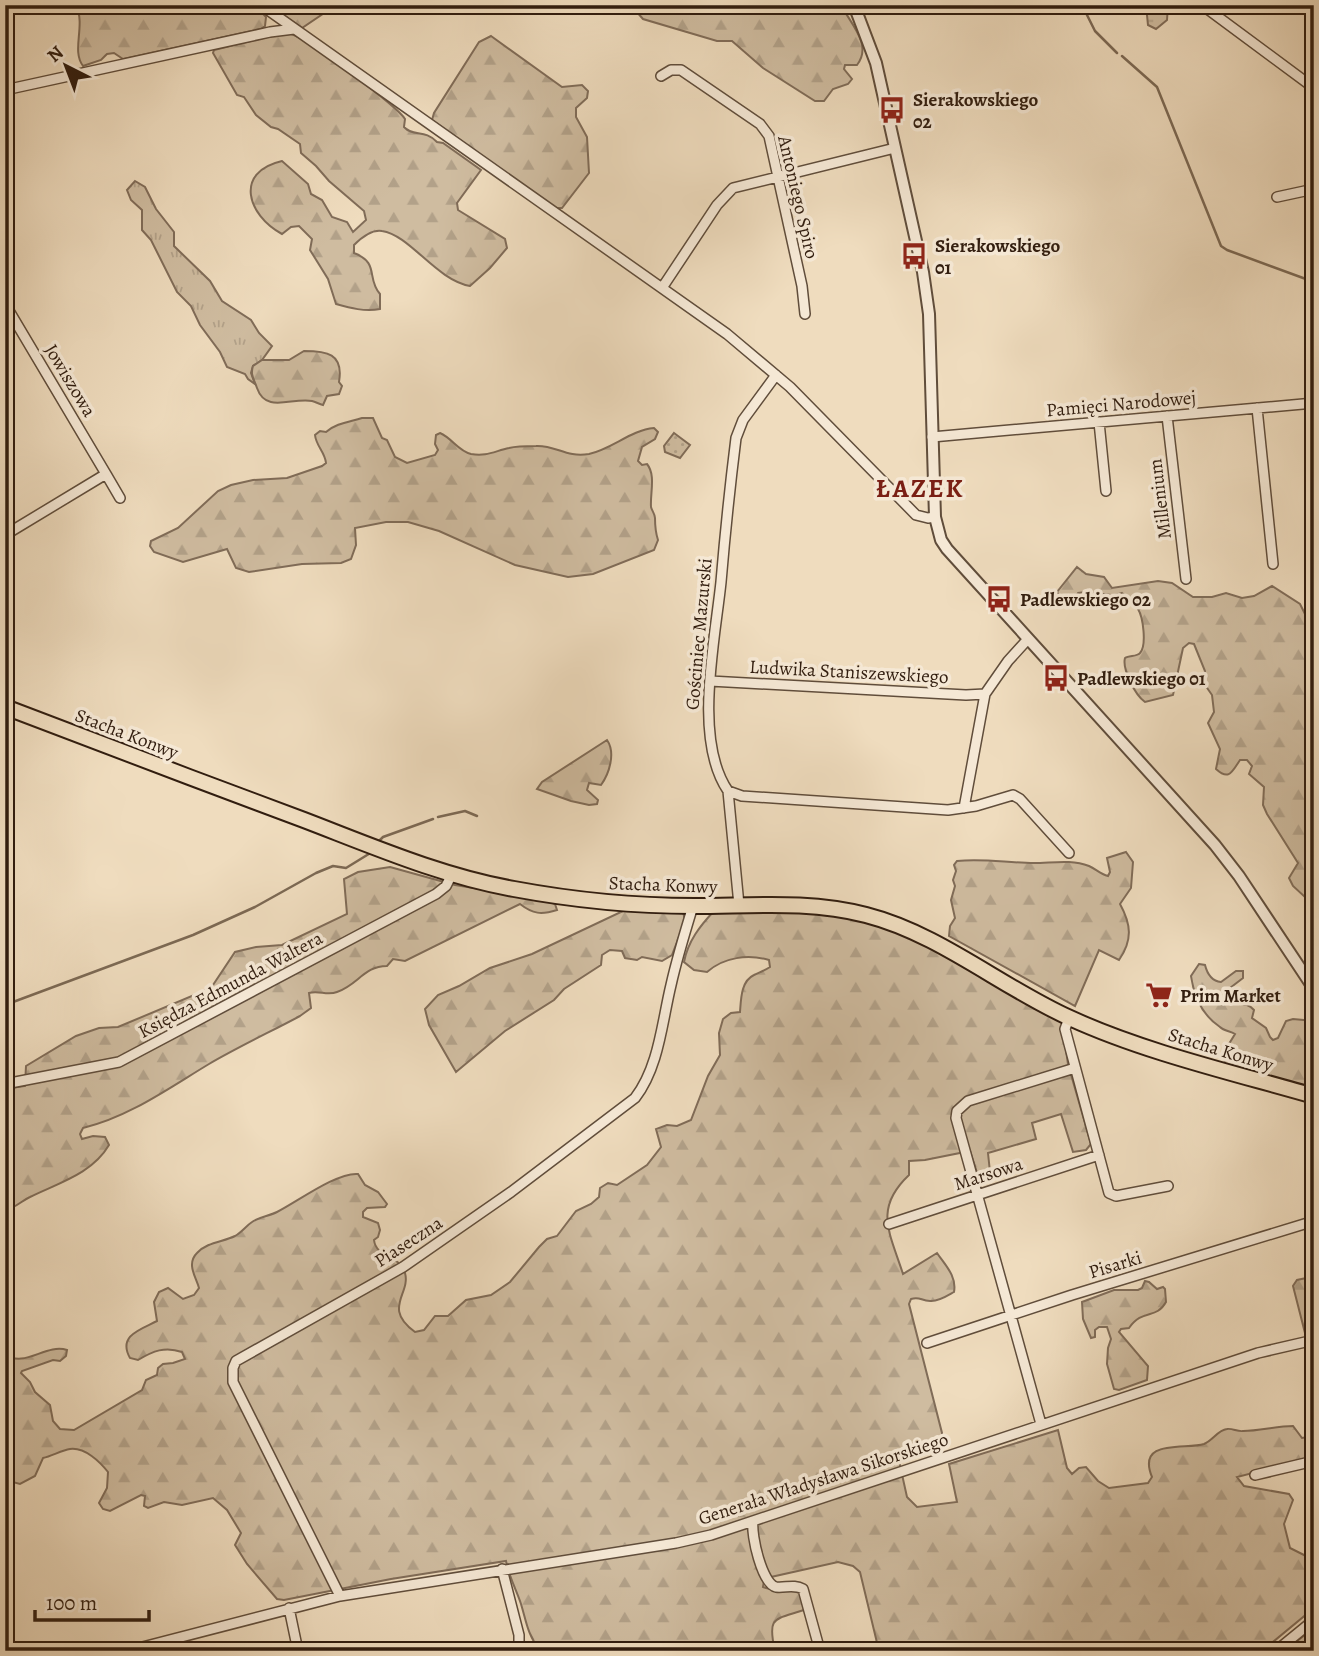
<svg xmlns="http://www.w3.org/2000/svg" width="1319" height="1656" font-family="Alegreya,serif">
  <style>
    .grass { fill: url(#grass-tufts); stroke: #806c58; stroke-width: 2 }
    .forest { fill: url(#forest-firs); stroke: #806c58; stroke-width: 2 }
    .wetland { fill: url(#wetland-marsh); stroke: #806c58; stroke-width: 2 }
    .park { fill: url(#park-dots); stroke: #806c58; stroke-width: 2 }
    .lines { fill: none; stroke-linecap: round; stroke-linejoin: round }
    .stream { stroke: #7c6954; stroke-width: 2.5 }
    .minor-casing { stroke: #604d3b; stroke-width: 12 }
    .tertiary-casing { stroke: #604d3b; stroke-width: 14 }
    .primary-casing { stroke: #311d0f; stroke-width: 18 }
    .minor { stroke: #f5e8d5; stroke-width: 9 }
    .tertiary { stroke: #f5e8d5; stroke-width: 10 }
    .primary { stroke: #efdcbe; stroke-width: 14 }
    .labels { text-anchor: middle; stroke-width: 7; stroke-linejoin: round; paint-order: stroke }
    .poi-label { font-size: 19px; font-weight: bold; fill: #311d0f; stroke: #f5e8d5; text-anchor: start }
    .street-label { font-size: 19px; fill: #311d0f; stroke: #f5e8d5 }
    .district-label { font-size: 26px; font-weight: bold; letter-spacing: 2px; fill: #7a1f14; stroke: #f5e8d5 }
  </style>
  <defs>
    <pattern id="grass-tufts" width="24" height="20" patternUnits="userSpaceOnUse" patternTransform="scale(1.75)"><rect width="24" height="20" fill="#cfbca0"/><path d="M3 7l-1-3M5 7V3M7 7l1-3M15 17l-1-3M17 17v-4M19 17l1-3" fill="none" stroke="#b2a189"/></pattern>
    <pattern id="forest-firs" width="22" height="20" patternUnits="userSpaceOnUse" patternTransform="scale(1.75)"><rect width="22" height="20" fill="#cfbca0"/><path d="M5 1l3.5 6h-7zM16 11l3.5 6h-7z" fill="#b2a189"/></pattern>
    <pattern id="wetland-marsh" width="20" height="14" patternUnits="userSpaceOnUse" patternTransform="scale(1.75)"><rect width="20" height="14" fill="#cfbca0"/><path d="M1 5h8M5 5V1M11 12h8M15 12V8" fill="none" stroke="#b2a189"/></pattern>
    <pattern id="park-dots" width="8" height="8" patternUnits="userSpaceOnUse" patternTransform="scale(1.75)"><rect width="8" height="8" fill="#cfbca0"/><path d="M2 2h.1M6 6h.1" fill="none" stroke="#b2a189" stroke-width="1.8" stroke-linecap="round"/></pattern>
  </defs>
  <rect width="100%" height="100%" fill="#efdcbe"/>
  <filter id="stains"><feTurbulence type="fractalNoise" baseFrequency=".00286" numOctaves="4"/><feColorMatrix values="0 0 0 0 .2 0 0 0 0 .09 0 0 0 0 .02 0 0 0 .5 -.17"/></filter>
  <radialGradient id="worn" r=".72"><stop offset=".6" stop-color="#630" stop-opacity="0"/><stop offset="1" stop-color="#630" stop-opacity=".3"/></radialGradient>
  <!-- grass -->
  <path class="grass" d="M135,181L145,187L156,209L174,232V246L210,281L222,301L251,320L259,333L272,346L262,360L253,366L251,373L255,384L248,379L245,374L227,367L220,352L200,325L191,306L177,292L151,240L142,230V210L131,200L127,190Z"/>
  <!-- forest -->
  <path class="forest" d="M76,5H255L266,17L265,26L261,29L123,59L114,53L107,54L101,60L83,66C71,50 86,26 76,5Z
    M269,5H336L302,28Z
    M639,5H841C850,23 873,45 857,65H845L844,69L852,79L848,84L833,89L824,101H815L763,68L732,41H717L643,19L636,11Z
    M280,34C284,34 287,33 291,34C306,38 397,106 405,119L404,127C413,137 425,129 437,142L443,143L481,170L457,203L458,210L505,239L507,248L490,268L470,286C436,280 410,235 382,231C371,229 361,238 354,245V253C380,263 366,278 380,294V309C365,312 350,308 336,304L328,279L310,250L312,239L299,226L291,227L282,234C247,215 234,172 282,161L308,184L311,194L322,200L332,217L347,222L353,232L366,220L364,211L329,181L316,166L301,153L300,144L278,129L271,127L256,115L244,97L237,95L213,53L214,50Z
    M491,36L562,87L582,85L588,91L587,98L576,108V117L587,137L589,173L562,208H555L432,120L434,113L479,42Z
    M304,351C326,351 344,353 339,382L342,386L339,394L327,396L323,405C319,404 316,402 312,401C292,397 266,414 257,388C254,379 250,375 253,366L262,360H289Z
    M362,418H373L382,438L387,440L395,457L407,463L435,455L438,450L435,444L436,435L440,433C452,438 458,451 471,454C486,457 495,451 509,448C517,446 527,446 536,446C556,445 566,458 589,454C612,449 631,430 654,428L658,432L655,439L642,447L638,461L642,465L647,464C656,475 650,493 651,507C652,511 655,514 655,518C655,526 655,531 658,540L654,550L593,574L568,577L515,565L439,531L408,522H386L355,528L356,545L351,559L341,563L302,564L249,572L236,568L227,549L183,562L154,552L150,546L151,541L178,528L218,491L231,485L253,480L287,478L322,466L326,463C325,452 316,446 315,435L320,431L326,432C336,423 349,422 362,418Z
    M1077,567L1086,574L1104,577L1112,588L1158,581L1172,583L1193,597H1212L1226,593L1242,598L1254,596L1272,586L1300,604L1314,632L1310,646L1314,660V896L1306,898L1293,886L1289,878L1298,863L1267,814L1263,805L1264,787L1249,774L1252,766L1247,760H1240C1232,772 1229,781 1216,769L1220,749L1208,723L1214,712L1212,695L1203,682L1205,671L1194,644L1189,643L1183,648L1173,695L1145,702C1135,695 1122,669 1125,658C1129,655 1137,657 1140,653C1147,645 1143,617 1138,609C1135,602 1128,597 1122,593C1108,599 1095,589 1078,593L1072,604L1062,600L1057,592Z
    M607,740C616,753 609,774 601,785L589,783L587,790L598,800L597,804L589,805L571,801L537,789L542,782Z
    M1126,852L1133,862L1131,888L1120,904C1131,924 1133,940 1119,960L1099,950L1075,1006L949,936L950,926L955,918L951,900L955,886L953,880L956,871L954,865L957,861C983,858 1008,863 1034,863C1052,863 1071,859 1089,866C1096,869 1100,874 1108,876L1110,872L1107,858Z
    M390,867L455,885L543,899L555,904L557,910C541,915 533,914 520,904L405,961L393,959L387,966C364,966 358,985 337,992C327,996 319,990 309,993L311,1008L300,1016C270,1032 238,1047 209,1064C169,1088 129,1117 83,1128L80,1134L82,1139L93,1136L105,1137L109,1145C92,1174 58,1183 30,1197C23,1200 19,1205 11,1208L5,1204V1089L25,1086L26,1066L76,1036L99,1028L118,1027L211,988L235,952L256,947L282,945L347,914L344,879L358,872Z
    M815,909L889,927L945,954L1062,1022L1068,1064L1091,1144L1086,1150L1073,1152L1061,1114L1032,1123L1036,1139L988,1153L990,1172L978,1176L970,1151L925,1160L909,1161V1175C873,1209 890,1233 903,1274L937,1253C945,1265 957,1276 954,1292C947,1296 938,1302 930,1301C921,1301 920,1296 911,1299L909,1304L942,1433V1446L899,1461L907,1497L917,1507L957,1502L949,1464L1058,1430L1067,1468L1072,1474L1079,1468L1086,1467L1098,1481L1109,1488L1148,1483L1152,1477C1136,1438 1186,1450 1204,1444C1213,1440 1218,1430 1227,1429C1232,1428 1238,1432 1243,1431C1260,1431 1276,1426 1293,1426L1302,1438L1314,1436V1457L1237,1477L1244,1486L1289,1494L1293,1500L1284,1524L1290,1548L1306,1556L1307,1564L1314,1572V1608L1262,1651H879L860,1572L853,1566L838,1562L771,1577L764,1581L763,1587C772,1591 789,1589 801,1592L807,1606L804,1610C774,1620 767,1616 775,1651H540C527,1633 527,1624 521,1604C516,1589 509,1577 506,1561L391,1579L284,1600L277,1599L247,1564L235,1545L241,1533L227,1510L213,1498L182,1505L164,1502L148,1508L144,1506L145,1496L141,1495L110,1511L103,1509L99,1503L107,1488L108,1472C100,1462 85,1447 70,1449C62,1450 52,1456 43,1458L35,1476L20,1484L5,1480V1354C24,1369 46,1343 67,1350L66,1356L60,1361L53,1360L22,1371L21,1373L30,1382L35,1392L50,1405L53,1421L60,1429L74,1430L142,1390L146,1380L157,1375L158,1368L163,1364L173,1363L185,1359L182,1352C165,1346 153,1351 138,1360L130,1358C117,1335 142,1329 157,1321L154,1302L159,1292L168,1288L183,1299L194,1295L199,1288C196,1277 186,1264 197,1253C207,1242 223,1242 235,1236C242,1232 246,1226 252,1222C259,1217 269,1216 277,1212C297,1202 337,1172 358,1174L365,1185L378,1192L387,1204L385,1207L367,1208L363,1212V1217L378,1223L380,1230L378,1237L374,1240C376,1258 399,1254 405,1273C411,1294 382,1308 415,1332L424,1330L435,1316H448L466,1300L491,1295L510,1282L539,1247L547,1239L557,1236L576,1211L591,1204L599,1197L600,1188L608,1183L617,1185L647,1165L661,1147L656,1129L667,1125L677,1126L691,1120L708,1076L720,1055L719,1033L723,1019L731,1013L740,1012C741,999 741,981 754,975C760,972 764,971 770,967L769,960C748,954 724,957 707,972L694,970L684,962C688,941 700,926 714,911Z
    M625,910L683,911L685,921L672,955L662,961L642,957L637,960L625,958L622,951L610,950L602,955L601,965L564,989L554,1000L505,1031L456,1072L429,1025L425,1009L438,995L459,986L490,968L532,954Z
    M1199,964L1205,965C1207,973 1211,981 1221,982L1236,971H1243V978L1226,991L1225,994C1235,1011 1243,998 1254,1010L1252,1018L1266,1028L1270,1037L1273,1040L1278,1038L1286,1021L1293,1019L1314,1021V1090L1225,1064L1224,1052L1235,1034C1230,1031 1224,1031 1220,1027C1202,1015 1194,997 1191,976Z
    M1311,1277L1314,1278V1334L1305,1333L1293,1286L1297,1280Z
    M1145,1281L1149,1282L1157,1289L1163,1287L1165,1289L1166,1302C1156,1320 1143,1308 1129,1328L1121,1329L1119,1332L1148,1366L1147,1380L1119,1390L1114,1389L1107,1364L1108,1348L1111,1339L1107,1327H1099L1095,1330V1337L1091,1338L1083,1319L1082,1302L1114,1290H1138L1142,1288Z"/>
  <!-- wetland -->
  <path class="wetland" d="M1146,5H1168L1167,20L1156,29L1148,25Z"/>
  <!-- park -->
  <path class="park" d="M674,433L690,445L680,458L665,452L664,446Z
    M1314,1628V1651H1284Z"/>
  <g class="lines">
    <!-- stream -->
    <path class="stream" d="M1082,5L1095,31L1117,53
      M1122,56L1157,87L1221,246L1227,250L1314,282
      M438,817L465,811L477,816
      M378,842L383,837L433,819
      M5,1005L193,935L255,907L316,873L333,866L346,868L372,852"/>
    <defs>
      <path id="minor" d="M261,5L727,334L790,387L916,515L928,518L935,517
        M1202,5L1314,88
        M661,76L671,70H681L760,124L769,136L802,286L805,314
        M5,90L270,32L294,29
        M1277,197L1314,189
        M662,288L717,205L733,188L895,148
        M5,304L106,474
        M1257,408L1273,564
        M1167,416L1186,579
        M1099,422L1106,491
        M932,437L1314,403
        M5,535L106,474L120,498
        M710,681L966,695L985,694
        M728,791L742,796L948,810L976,806L1013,795L1020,799L1069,853
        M964,808L985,694L1008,661L1028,639
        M739,905L728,791C693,740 715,641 721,582C725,534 730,486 736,438L743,420L776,375
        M1069,1018L1065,1029L1109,1193L1116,1196L1168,1186
        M5,1084L119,1062L436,894L446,886L452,874
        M889,1224L1099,1155
        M927,1343L1072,1295L1314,1221
        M1041,1424L956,1118L957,1111L968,1101L1075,1068
        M1255,1475L1314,1461
        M753,1522C751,1535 762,1584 776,1587C786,1588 794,1584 803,1589L820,1651
        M502,1569L519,1635V1643L515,1651
        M340,1596L233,1382V1368L236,1361L403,1267L511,1192L635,1098C659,1067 662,1022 671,985C677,958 685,932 693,906
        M289,1608L298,1651
        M127,1651L340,1596L676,1543L711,1535L1258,1353L1314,1340
        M1276,1651L1314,1620"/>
      <path id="tertiary" d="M854,5L876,63L923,272L929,314L935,517L941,540L947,549L1215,845L1239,876L1314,989"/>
      <path id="primary" d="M5,707C105,745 204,783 304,820C372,846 441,876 514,889C573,900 633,906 694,906C751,906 810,900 866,915C940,934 1001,987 1070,1018C1144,1052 1234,1073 1314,1096"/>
    </defs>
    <!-- minor casing -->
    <use href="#minor" class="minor-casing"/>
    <!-- tertiary casing -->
    <use href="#tertiary" class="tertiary-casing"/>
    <!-- primary casing -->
    <use href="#primary" class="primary-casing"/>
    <!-- minor -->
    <use href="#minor" class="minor"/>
    <!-- tertiary -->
    <use href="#tertiary" class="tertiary"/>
    <!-- primary -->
    <use href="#primary" class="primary"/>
  </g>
  <!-- icons -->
  <defs>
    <symbol id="bus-bare" viewBox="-9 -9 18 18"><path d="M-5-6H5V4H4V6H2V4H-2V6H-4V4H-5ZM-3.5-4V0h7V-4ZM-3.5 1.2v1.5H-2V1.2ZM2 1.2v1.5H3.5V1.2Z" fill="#8f2418" stroke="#f5e8d5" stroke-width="2.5" paint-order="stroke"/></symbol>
    <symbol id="supermarket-bare" viewBox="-9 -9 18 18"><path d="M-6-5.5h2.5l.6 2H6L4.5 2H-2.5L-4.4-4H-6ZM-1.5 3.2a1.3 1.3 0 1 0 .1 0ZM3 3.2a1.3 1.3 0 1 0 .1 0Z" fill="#8f2418" stroke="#f5e8d5" stroke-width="2.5" paint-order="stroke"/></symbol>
  </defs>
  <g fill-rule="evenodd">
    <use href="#bus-bare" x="873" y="91" width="38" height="38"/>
    <use href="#bus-bare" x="895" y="237" width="38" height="38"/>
    <use href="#bus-bare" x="980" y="580" width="38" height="38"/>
    <use href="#bus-bare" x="1037" y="659" width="38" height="38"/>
    <use href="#supermarket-bare" x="1140" y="976" width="38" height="38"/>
  </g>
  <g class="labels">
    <!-- poi labels -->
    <g class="poi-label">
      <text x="913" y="106">Sierakowskiego<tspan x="913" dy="22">02</tspan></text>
      <text x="935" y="252">Sierakowskiego<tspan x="935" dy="22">01</tspan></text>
      <text x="1020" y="606">Padlewskiego 02</text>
      <text x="1077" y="685">Padlewskiego 01</text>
      <text x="1180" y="1002">Prim Market</text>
    </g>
    <!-- street labels -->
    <g class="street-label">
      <text transform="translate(799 197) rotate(77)" y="7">Antoniego Spiro</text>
      <text transform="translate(71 380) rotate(59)" y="7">Jowiszowa</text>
      <text transform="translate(1121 403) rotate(-5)" y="7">Pamięci Narodowej</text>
      <text transform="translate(1159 499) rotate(-97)" y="7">Millenium</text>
      <text transform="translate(698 634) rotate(-85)" y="7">Gościniec Mazurski</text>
      <text transform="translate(849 671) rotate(3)" y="7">Ludwika Staniszewskiego</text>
      <text transform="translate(127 733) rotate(21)" y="7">Stacha Konwy</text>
      <text transform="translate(663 884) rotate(2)" y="7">Stacha Konwy</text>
      <text transform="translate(230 984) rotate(-28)" y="7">Księdza Edmunda Waltera</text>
      <text transform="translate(1221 1049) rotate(17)" y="7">Stacha Konwy</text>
      <text transform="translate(988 1173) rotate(-18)" y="7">Marsowa</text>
      <text transform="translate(408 1241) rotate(-33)" y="7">Piaseczna</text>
      <text transform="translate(1115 1264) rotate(-17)" y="7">Pisarki</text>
      <text transform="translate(823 1478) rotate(-18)" y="7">Generała Władysława Sikorskiego</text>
    </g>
    <!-- district labels -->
    <g class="district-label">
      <text x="920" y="497">ŁAZEK</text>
    </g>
  </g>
  <!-- margin -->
  <rect width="1319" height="1656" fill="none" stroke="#efdcbe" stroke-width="28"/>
  <rect x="7" y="7" width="1305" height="1642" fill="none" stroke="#311d0f" stroke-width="3.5"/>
  <rect x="14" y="14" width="1291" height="1628" fill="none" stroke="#311d0f" stroke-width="2"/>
  <!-- north arrow -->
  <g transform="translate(66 66) rotate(318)" stroke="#f5e8d5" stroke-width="5" paint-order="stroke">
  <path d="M0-5L12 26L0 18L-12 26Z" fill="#311d0f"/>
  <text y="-10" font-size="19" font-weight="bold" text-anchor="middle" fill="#311d0f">N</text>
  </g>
  <!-- scale -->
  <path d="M35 1610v10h114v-10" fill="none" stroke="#311d0f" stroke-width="3.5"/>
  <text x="46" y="1610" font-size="21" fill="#311d0f" stroke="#f5e8d5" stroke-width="5" paint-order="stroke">100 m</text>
  <rect width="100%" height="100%" filter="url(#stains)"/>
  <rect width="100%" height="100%" fill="url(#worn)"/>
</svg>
